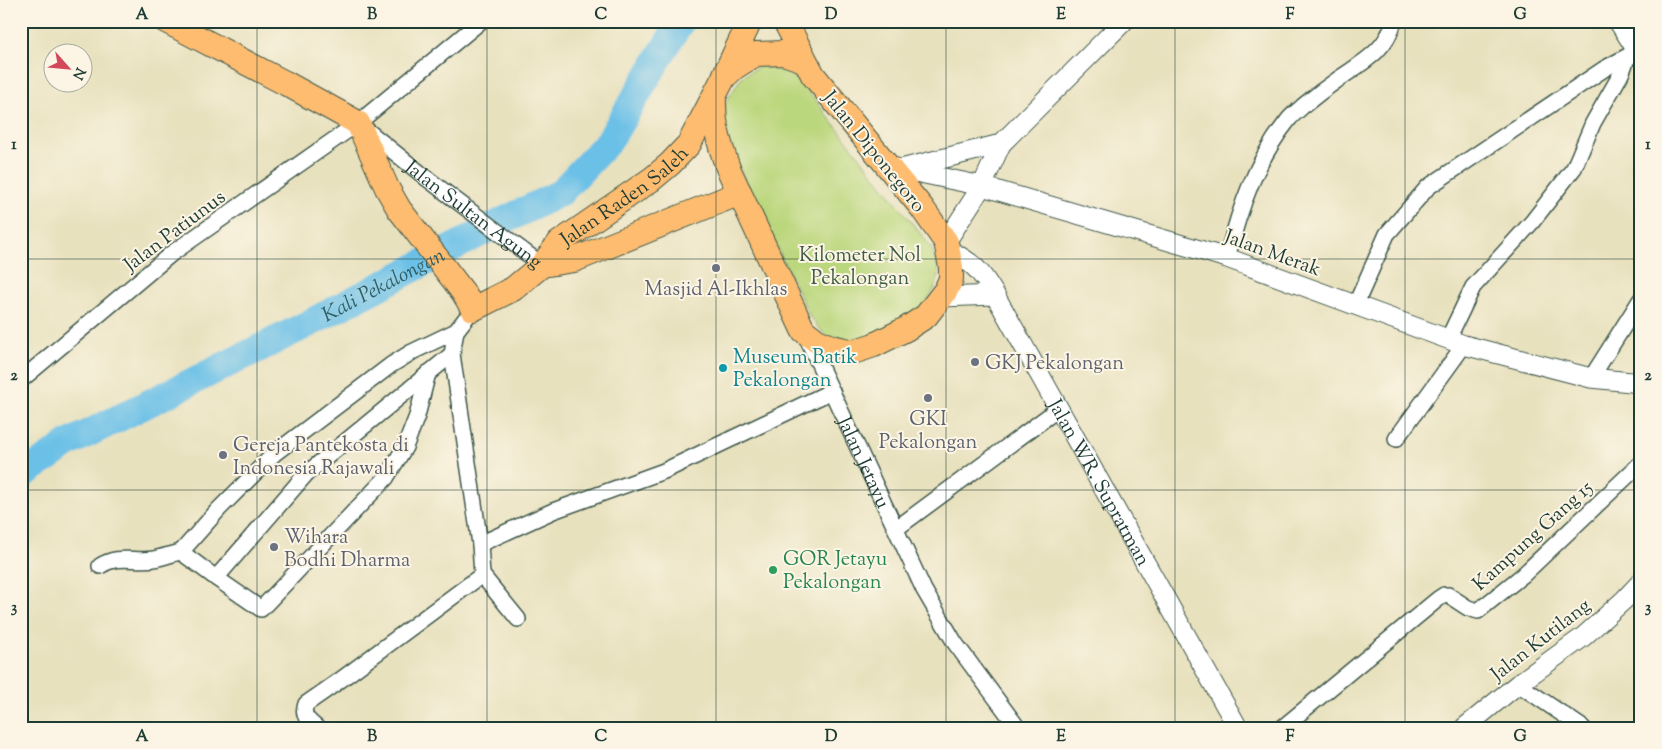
<svg xmlns="http://www.w3.org/2000/svg" width="1662" height="749" font-family="'Sorts Mill Goudy',serif">
  <style>
    .green { fill: #bbd77d; stroke: #6d8a58 }
    .lines { fill: none; stroke-linecap: round; stroke-linejoin: round }
    .river { stroke: #6ac0e7; stroke-width: 28 }
    .minor-casing { stroke: #3d5649; stroke-width: 18 }
    .tertiary-casing { stroke: #3d5649; stroke-width: 21 }
    .primary-casing { stroke: #3d5649; stroke-width: 26 }
    .minor { stroke: #fff; stroke-width: 15 }
    .tertiary { stroke: #fff; stroke-width: 19 }
    .primary { stroke: #fdbc6f; stroke-width: 24 }
    .grid { fill: none; stroke: #1f3d34; stroke-width: 1; stroke-opacity: 0.55 }
    .worship-dot { fill: #6b7280; stroke: #fcf5e5; stroke-width: 2 }
    .culture-dot { fill: #0f9aa8; stroke: #fcf5e5; stroke-width: 2 }
    .leisure-dot { fill: #2e9e5b; stroke: #fcf5e5; stroke-width: 2 }
    .labels { text-anchor: middle; stroke-width: 4; stroke-linejoin: round; paint-order: stroke }
    .street-label { font-size: 20px; fill: #1f3d34; stroke: #fcf5e5 }
    .park-label { font-size: 20px; fill: #3e5c43; stroke: #fcf5e5 }
    .worship-label { font-size: 20px; fill: #5b616d; stroke: #fcf5e5; text-anchor: start }
    .culture-label { font-size: 20px; fill: #0d838f; stroke: #fcf5e5; text-anchor: start }
    .leisure-label { font-size: 20px; fill: #27864d; stroke: #fcf5e5; text-anchor: start }
    .water-label { font-size: 21px; font-style: italic; fill: #325e61; stroke: #fcf5e5 }
    .neatline { fill: none; stroke: #1f3d34; stroke-width: 2 }
    .grid-label { font-size: 16px; text-anchor: middle; font-weight: bold; fill: #1f3d34 }
  </style>
  <rect width="100%" height="100%" fill="#fcf5e5"/>
  <filter id="ink" filterUnits="userSpaceOnUse"><feTurbulence type="fractalNoise" baseFrequency=".02" numOctaves="2"/><feDisplacementMap in="SourceGraphic" scale="10" xChannelSelector="R" yChannelSelector="G"/><feConvolveMatrix kernelMatrix="1 2 1 2 8 2 1 2 1" color-interpolation-filters="sRGB"/></filter>
  <filter id="wash" filterUnits="userSpaceOnUse"><feTurbulence type="fractalNoise" baseFrequency=".0096" numOctaves="4" result="noise"/><feDisplacementMap in="SourceGraphic" scale="20" xChannelSelector="R" yChannelSelector="G"/><feGaussianBlur stdDeviation="1.12" result="paint"/><feColorMatrix in="noise" values="0 0 0 0 0 0 0 0 0 0 0 0 0 0 0 0 0 1.4 0 .05"/><feComposite in="paint" operator="in"/></filter>
  <g filter="url(#wash)">
    <rect width="100%" height="100%" fill="#e8e1be"/>
    <!-- green -->
    <path class="green" d="M760,66L785,71L803,85L931,247L939,272L934,290L920,310L879,334L849,341L826,336L810,317L725,137V104L741,78Z"/>
    <g class="lines">
      <!-- river -->
      <path class="river" id="s1" d="M21,476L69,443L308,324L507,219L560,193L609,141L681,21"/>
    </g>
  </g>
  <g filter="url(#ink)">
    <g class="lines">
      <defs>
        <g id="minor">
          <path id="s2" d="M363,127L425,177L542,265"/>
          <path d="M1227,258C1240,207 1256,160 1289,119C1293,114 1299,110 1303,106C1315,96 1327,87 1340,78C1363,62 1386,51 1394,21"/>
          <path d="M1355,306L1387,234L1428,187L1604,69L1637,51"/>
          <path id="s3" d="M806,336L924,590L955,643L1018,728"/>
          <path d="M1448,339L1473,287L1532,222L1574,168L1593,123L1621,74L1628,56"/>
          <path d="M1591,378L1641,299"/>
          <path d="M21,380L171,254L358,123L481,21"/>
          <path d="M1396,439L1464,345"/>
          <path d="M897,528L1058,409"/>
          <path d="M480,544L553,511L664,471L832,391"/>
          <path d="M181,552L219,509L275,453L391,365L412,352L456,331"/>
          <path d="M100,566C118,554 134,562 154,559C163,557 172,554 181,552L216,578L261,609L386,478L405,447L417,416L428,373"/>
          <path d="M482,575L518,619"/>
          <path d="M216,578L306,474L452,354"/>
          <path d="M1518,684L1583,728"/>
          <path d="M317,728C309,721 301,716 306,704L339,681L482,575L480,544L452,354L456,331L473,309"/>
          <path d="M1282,728L1438,599L1444,595H1448L1468,608L1478,611L1523,575L1641,463"/>
        </g>
        <g id="tertiary">
          <path d="M1618,21L1641,57"/>
          <path d="M887,166L982,186L1227,258L1464,345L1591,378L1641,383"/>
          <path d="M905,168L1001,144"/>
          <path d="M946,242L982,186L1001,144L1124,21"/>
          <path id="s4" d="M948,250C973,262 981,271 995,295L1238,728"/>
          <path d="M942,297L995,295"/>
          <path d="M1464,728L1518,684L1583,637L1624,600L1641,582"/>
        </g>
        <g id="primary">
          <path id="s5" d="M166,21L287,84L358,123L387,188L399,209L463,292L473,309L513,289L542,265L559,243L652,179L670,164L689,144L724,77L735,67L756,54L783,53L804,60"/>
          <path d="M725,74L750,21"/>
          <path d="M714,98C713,124 719,143 728,168L803,330L817,341L832,347L853,352L874,345L906,329L926,316L946,290L951,279V267L946,242L922,208L813,75L785,21"/>
          <path d="M542,265L574,260L740,193"/>
        </g>
      </defs>
      <!-- minor casing -->
      <use href="#minor" class="minor-casing"/>
      <!-- tertiary casing -->
      <use href="#tertiary" class="tertiary-casing"/>
      <!-- primary casing -->
      <use href="#primary" class="primary-casing"/>
      <!-- minor -->
      <use href="#minor" class="minor"/>
      <!-- tertiary -->
      <use href="#tertiary" class="tertiary"/>
      <!-- primary -->
      <use href="#primary" class="primary"/>
    </g>
  </g>
  <!-- grid -->
  <path class="grid" d="M257,21V728M487,21V728M716,21V728M946,21V728M1175,21V728M1405,21V728M21,259H1641M21,490H1641"/>
  <!-- markers -->
  <g class="worship-dot">
    <circle cx="716" cy="268" r="5"/>
    <circle cx="975" cy="362" r="5"/>
    <circle cx="928" cy="398" r="5"/>
    <circle cx="223" cy="455" r="5"/>
    <circle cx="274" cy="547" r="5"/>
  </g>
  <circle class="culture-dot" cx="723" cy="368" r="5"/>
  <circle class="leisure-dot" cx="773" cy="570" r="5"/>
  <g class="labels">
    <!-- street labels -->
    <g class="street-label">
      <text transform="translate(875 151) rotate(51)" y="7">Jalan Diponegoro</text>
      <text dy="7" stroke="none"><textPath href="#s5" startOffset="628">Jalan Raden Saleh</textPath></text>
      <text dy="7" stroke="none"><textPath href="#s2" startOffset="141">Jalan Sultan Agung</textPath></text>
      <text transform="translate(174 230) rotate(-37)" y="7">Jalan Patiunus</text>
      <text transform="translate(1273 252) rotate(20)" y="7">Jalan Merak</text>
      <text dy="7" stroke="none"><textPath href="#s3" startOffset="139">Jalan Jetayu</textPath></text>
      <text dy="7" stroke="none"><textPath href="#s4" startOffset="281">Jalan WR. Supratman</textPath></text>
      <text transform="translate(1532 535) rotate(-42)" y="7">Kampung Gang 15</text>
      <text transform="translate(1540 639) rotate(-38)" y="7">Jalan Kutilang</text>
    </g>
    <!-- park labels -->
    <g class="park-label">
      <text x="860" y="261">Kilometer Nol<tspan x="860" dy="23">Pekalongan</tspan></text>
    </g>
    <!-- worship labels -->
    <g class="worship-label">
      <text x="716" y="295" text-anchor="middle">Masjid Al-Ikhlas</text>
      <text x="985" y="369">GKJ Pekalongan</text>
      <text x="928" y="425" text-anchor="middle">GKI<tspan x="928" dy="23">Pekalongan</tspan></text>
      <text x="233" y="451">Gereja Pantekosta di<tspan x="233" dy="23">Indonesia Rajawali</tspan></text>
      <text x="284" y="543">Wihara<tspan x="284" dy="23">Bodhi Dharma</tspan></text>
    </g>
    <!-- culture labels -->
    <g class="culture-label">
      <text x="733" y="363">Museum Batik<tspan x="733" dy="23">Pekalongan</tspan></text>
    </g>
    <!-- leisure labels -->
    <g class="leisure-label">
      <text x="783" y="565">GOR Jetayu<tspan x="783" dy="23">Pekalongan</tspan></text>
    </g>
    <!-- water labels -->
    <g class="water-label">
      <text dy="7" stroke="none"><textPath href="#s1" startOffset="410">Kali Pekalongan</textPath></text>
    </g>
  </g>
  <!-- margin -->
  <rect width="1662" height="749" fill="none" stroke="#fcf5e5" stroke-width="55"/>
  <!-- north arrow -->
  <g transform="translate(68 68) rotate(117)"><circle r="24" fill="#fcf5e5" stroke="#a4ab9e"/>
  <path d="M0-4L9 19L0 12L-9 19Z" fill="#d1495b"/>
  <text y="-8" font-size="14" font-weight="bold" text-anchor="middle" fill="#1f3d34">N</text>
  </g>
  <rect x="28" y="28" width="1606" height="694" class="neatline"/>
  <g class="grid-label">
    <text x="142" y="19">A</text>
    <text x="372" y="19">B</text>
    <text x="601" y="19">C</text>
    <text x="831" y="19">D</text>
    <text x="1061" y="19">E</text>
    <text x="1290" y="19">F</text>
    <text x="1520" y="19">G</text>
    <text x="14" y="149">1</text>
    <text x="1648" y="149">1</text>
    <text x="14" y="380">2</text>
    <text x="1648" y="380">2</text>
    <text x="14" y="612">3</text>
    <text x="1648" y="612">3</text>
    <text x="142" y="741">A</text>
    <text x="372" y="741">B</text>
    <text x="601" y="741">C</text>
    <text x="831" y="741">D</text>
    <text x="1061" y="741">E</text>
    <text x="1290" y="741">F</text>
    <text x="1520" y="741">G</text>
  </g>
</svg>
